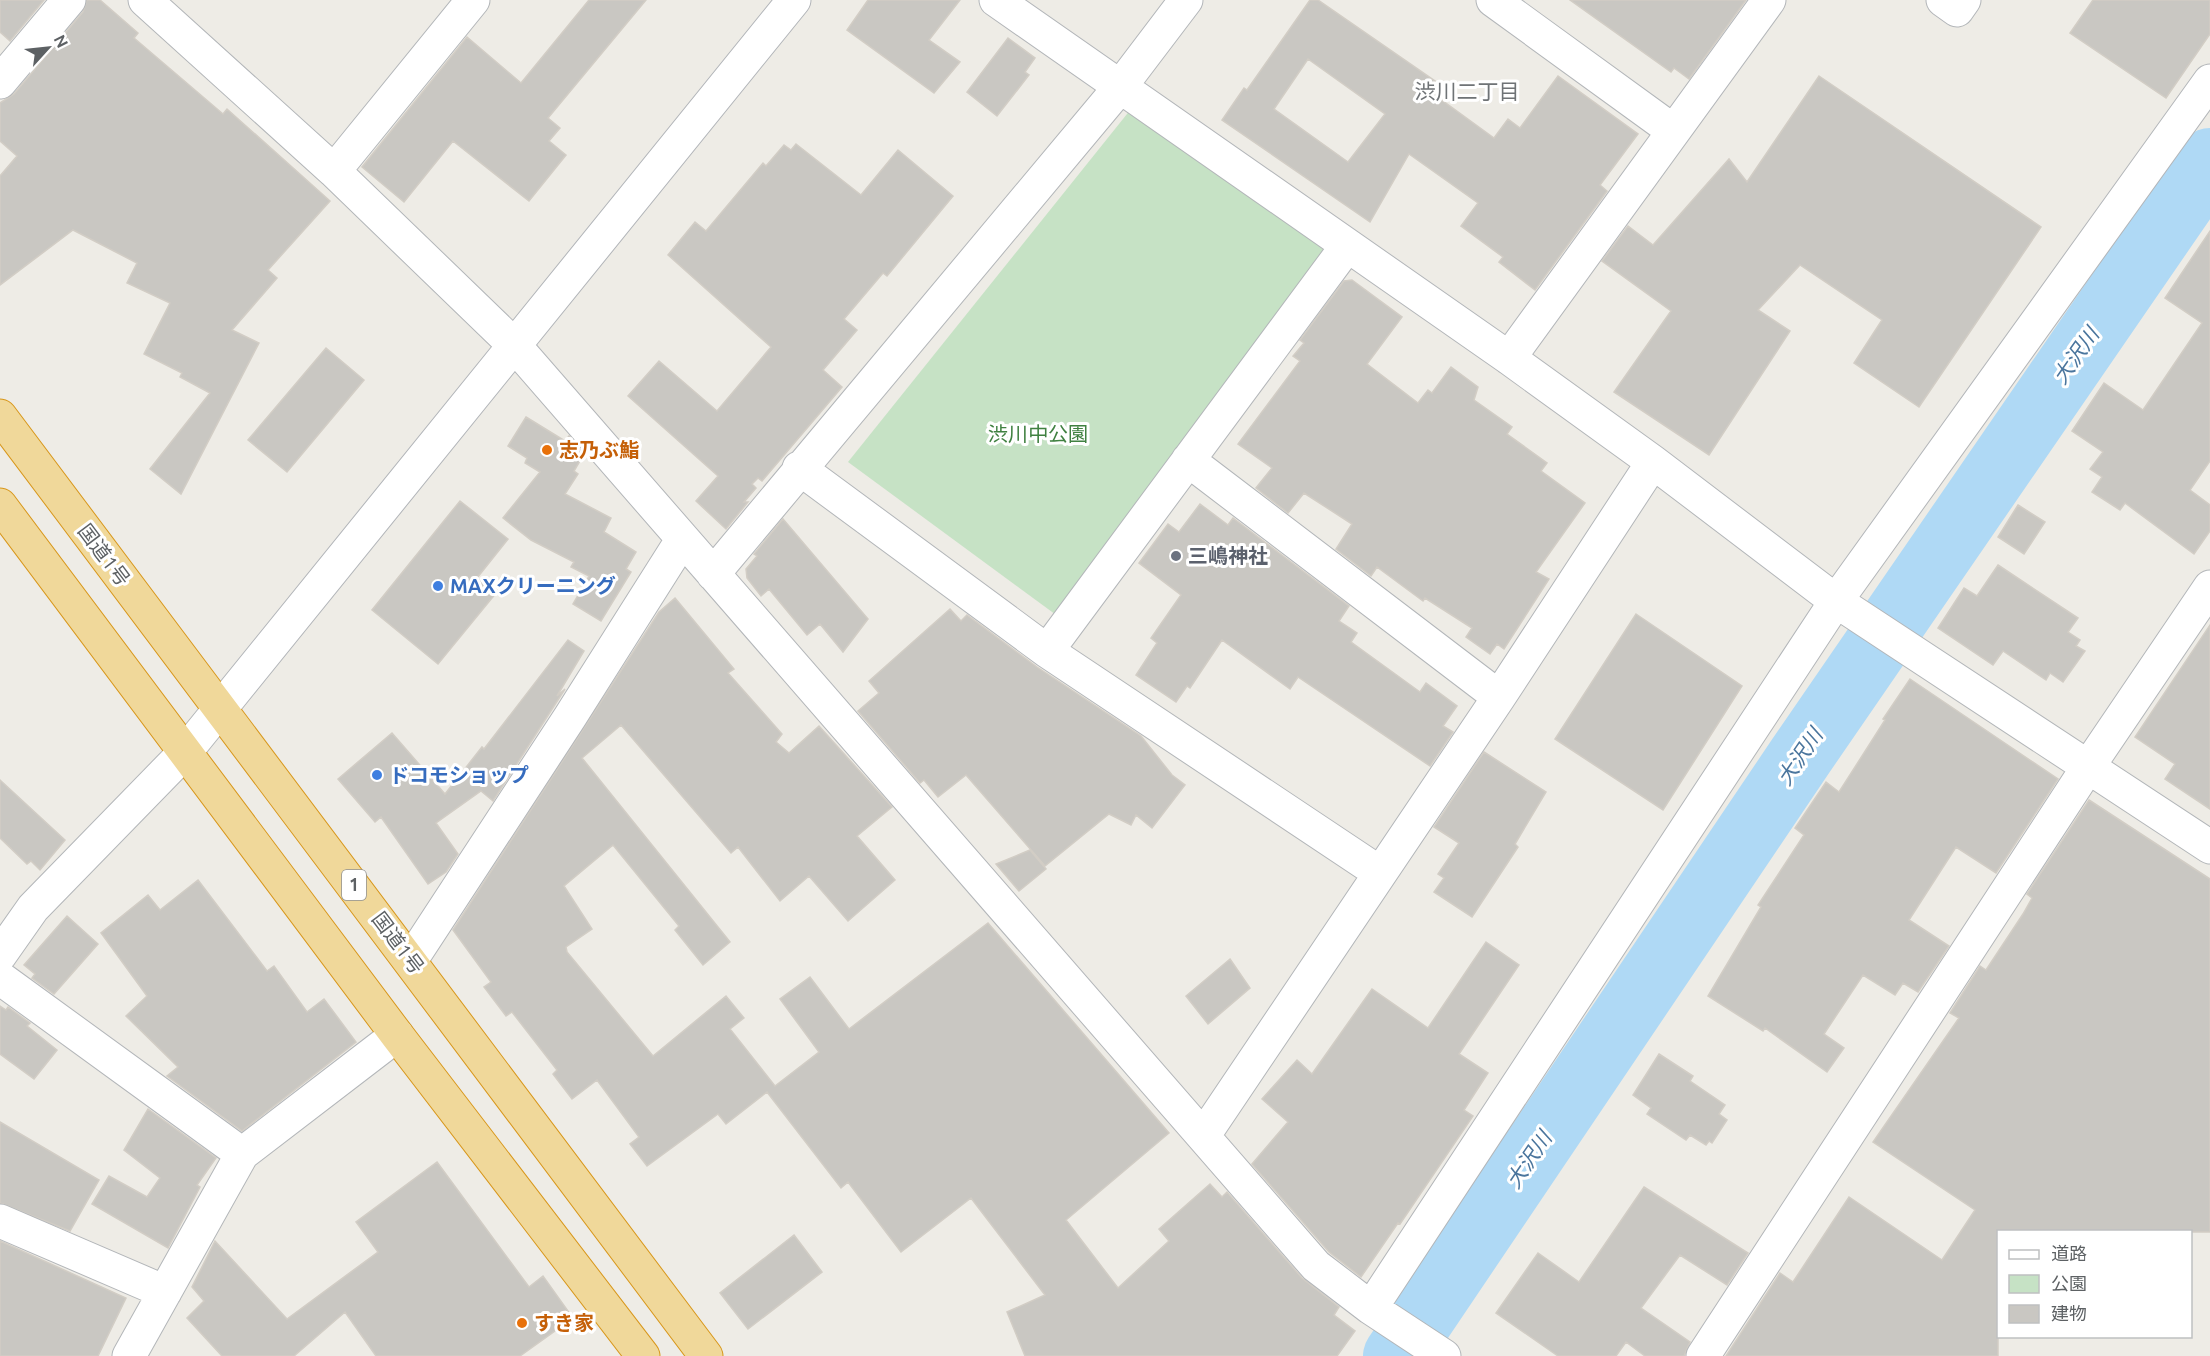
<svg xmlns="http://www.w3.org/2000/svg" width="2210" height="1356" font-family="Ubuntu,'Noto Sans JP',sans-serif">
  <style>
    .green { fill: #c6e2c5 }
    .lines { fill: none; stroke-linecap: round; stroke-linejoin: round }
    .river { stroke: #afd9f5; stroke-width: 66 }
    .building { fill: #c9c7c2; stroke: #d2cdc5; stroke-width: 1.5; fill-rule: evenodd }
    .street-casing { stroke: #b3b6b9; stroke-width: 35 }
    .secondary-casing { stroke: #b2b5b9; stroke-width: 35 }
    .highway-casing { stroke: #d8971b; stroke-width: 35 }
    .street { stroke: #fff; stroke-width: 33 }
    .secondary { stroke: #fff; stroke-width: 33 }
    .highway { stroke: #f0d89a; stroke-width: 33 }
    .food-dot { fill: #e8710a; stroke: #fff; stroke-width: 2 }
    .worship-dot { fill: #6b7280; stroke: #fff; stroke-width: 2 }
    .shop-dot { fill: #3f7fe0; stroke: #fff; stroke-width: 2 }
    .labels { text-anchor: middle; stroke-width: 6; stroke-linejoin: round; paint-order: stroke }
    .shield { fill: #fff; stroke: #8e9092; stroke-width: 1.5 }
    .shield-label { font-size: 18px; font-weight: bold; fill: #5d6164 }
    .park-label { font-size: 20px; fill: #408141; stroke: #fff }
    .food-label { font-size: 20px; font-weight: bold; fill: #c56008; stroke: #fff; text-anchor: start }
    .street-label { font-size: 20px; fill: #5d6164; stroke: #fff }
    .worship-label { font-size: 20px; font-weight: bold; fill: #5b616d; stroke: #fff; text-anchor: start }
    .shop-label { font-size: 20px; font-weight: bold; fill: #366cbe; stroke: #fff; text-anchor: start }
    .neighbourhood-label { font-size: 21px; fill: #6f7376; stroke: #fff }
    .water-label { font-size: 21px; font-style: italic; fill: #4a759d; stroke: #fff }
  </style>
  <rect width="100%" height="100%" fill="#eeece6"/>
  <!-- green -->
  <path class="green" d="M1131,109L1337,255L1063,620L848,462Z"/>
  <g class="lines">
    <!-- river -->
    <path class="river" d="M1396,1356L1800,757L2210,161"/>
  </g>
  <!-- building -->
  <path class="building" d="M0,0H44L10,41L0,32Z
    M87,0H100L138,33L134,38L223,114L227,109L330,201L268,270L277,278L232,330L259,343L181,494L150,469L210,393L180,377L182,373L144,354L170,303L127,283L137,263L73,230L0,285V176L17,156L0,141V103L14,94L83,12Z
    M589,0H646L548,118L560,128L549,141L566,155L529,201L453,141L404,202L362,167L467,37L521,83Z
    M868,0H960L929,40L960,62L934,93L847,30Z
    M1310,0H1318L1435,81L1428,90L1494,138L1508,119L1520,128L1558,76L1638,134L1600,185L1607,191L1535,290L1499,262L1503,257L1461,226L1478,203L1409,154L1370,222L1222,120L1244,88L1247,90ZM1308,59L1385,114L1348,162L1274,109Z
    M1570,0H1746L1689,79L1674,68L1671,72Z
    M2093,0H2210V34L2166,98L2070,33Z
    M1008,38L1035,58L1025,72L1029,75L997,116L967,92Z
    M1819,76L2041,227L1919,407L1854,363L1882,320L1800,265L1758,310L1790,331L1709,455L1614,392L1671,311L1602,261L1628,226L1653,245L1729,159L1747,182Z
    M796,144L861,195L898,150L953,196L887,276L883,273L844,319L857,330L823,370L842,387L762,481L758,478L752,484L756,488L744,502H748L726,529L696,501L718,476L628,396L659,361L717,411L771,347L668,255L695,222L706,231L763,163L766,166L784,145L791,150Z
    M2210,231V461L2190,490L2210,505V531L2194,554L2125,503L2120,510L2092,492L2102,477L2090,469L2103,452L2072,431L2104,383L2143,410L2202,323L2165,298Z
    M1352,280L1402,317L1367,364L1418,403L1428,390L1432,393L1451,367L1478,387L1474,400L1512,427L1507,434L1547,463L1541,471L1585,503L1536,572L1549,579L1504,649L1497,644L1490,654L1466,637L1472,628L1425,598L1423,601L1377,567L1371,576L1336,549L1352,524L1304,493L1288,513L1256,488L1272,468L1238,444L1300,361L1293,356L1304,343L1300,340L1344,281Z
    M326,348L364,380L287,472L248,440Z
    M526,417L565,441L569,436L584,454L574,471L578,474L565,494L611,518L604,532L636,552L626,569L631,572L601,621L573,604L589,576L571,567L574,562L531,540L503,518L540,472L525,463L527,458L508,446Z
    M460,501L508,539L477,578L496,593L438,664L372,610Z
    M1200,504L1228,525L1233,518L1349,606L1339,621L1357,633L1351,642L1420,692L1426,683L1457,706L1443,726L1453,732L1430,766L1298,677L1290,689L1222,640L1190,688L1187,686L1176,702L1136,675L1157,643L1151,638L1181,595L1139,563L1168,524L1179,532Z
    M2018,505L2045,522L2024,554L1998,537Z
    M783,519L868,619L843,652L820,624L807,635L769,589L761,596L747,578L746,569L757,556L754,554Z
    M1998,565L2078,618L2068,632L2080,640L2076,646L2085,651L2063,682L2050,673L2046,680L2003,651L1993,665L1938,628L1964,588L1977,596Z
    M675,598L734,669L728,673L782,734L776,742L789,753L819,726L892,807L857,836L895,880L848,921L809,876L780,901L738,847L731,853L621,725L582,758L730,942L703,965L675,930L679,926L613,845L564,886L592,929L566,947L567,952L653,1056L726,996L744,1018L730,1029L775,1086L819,1052L780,999L810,977L849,1029L988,923L1169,1133L1066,1220L1118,1288L1169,1241L1159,1229L1210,1184L1222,1197L1227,1192L1302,1278L1339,1307L1334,1315L1355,1331L1337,1356H1025L1007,1312L1045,1295L971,1198L901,1252L848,1182L841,1188L767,1092L726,1124L718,1114L647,1166L630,1144L639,1137L597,1080L572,1099L553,1074L557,1070L512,1012L506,1016L484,987L491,982L453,930L659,612Z
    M950,609L961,621L967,615L1037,667L1141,736L1172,775L1185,785L1152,828L1136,815L1131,825L1109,814L1045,866L966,775L938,797L924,780L920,783L858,711L879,693L869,681Z
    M1636,614L1742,686L1663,810L1555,739Z
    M2210,625V809L2165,779L2175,764L2135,737Z
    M568,640L584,651L557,696L565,689L493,801L481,791L436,823L458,854L446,872L428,884L381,817L375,822L338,779L392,733L445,794L482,747L484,749Z
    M1910,679L2058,779L1996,873L1956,847L1909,920L1949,946L1918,992L1903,983L1895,995L1863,975L1824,1034L1844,1048L1827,1072L1765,1028L1763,1031L1708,996L1761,907L1758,905L1804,835L1795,828L1826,782L1839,792L1885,720L1883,719Z
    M1484,752L1546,792L1515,844L1518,847L1472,917L1434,892L1444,878L1438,874L1459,843L1434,827Z
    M0,780L65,840L40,870L31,861L27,864L0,838Z
    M2089,800L2210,879V1232H1998V1356H1726L1780,1273L1793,1282L1849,1197L1942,1260L1975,1210L1873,1142L1959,1018L1950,1013L1980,966L1986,970L2023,914L2032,898L2027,894Z
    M1030,850L1046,869L1019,891L996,864Z
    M198,880L267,971L274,966L307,1012L324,999L356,1042L242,1131L167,1076L178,1067L126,1016L147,996L101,933L148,895L160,910Z
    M67,916L98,944L54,994L32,978L35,974L24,965Z
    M1486,942L1519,965L1459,1054L1488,1073L1464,1110L1473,1116L1400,1224L1398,1223L1361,1277L1329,1252L1252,1164L1288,1122L1262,1099L1297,1060L1312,1074L1372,989L1428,1028Z
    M1230,959L1250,988L1208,1024L1186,996Z
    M0,1006L6,1010L8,1007L30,1023L27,1026L57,1050L34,1079L0,1054Z
    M1659,1054L1693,1076L1690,1081L1725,1105L1719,1114L1727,1120L1712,1143L1709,1141L1706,1145L1690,1135L1686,1140L1647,1114L1651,1108L1633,1095Z
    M148,1109L216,1158L197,1185L200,1187L168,1248L92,1204L109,1176L147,1197L160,1178L124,1150Z
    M0,1122L99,1180L70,1231L0,1203Z
    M437,1162L529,1287L543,1276L573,1318L520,1356H376L345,1312L294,1356H222L187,1318L204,1301L192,1287L215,1241L287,1319L378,1252L356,1222Z
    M1644,1187L1748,1253L1727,1285L1680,1255L1641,1308L1690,1342L1684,1356H1645L1626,1342L1616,1356H1558L1496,1313L1538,1253L1579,1282Z
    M794,1235L822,1272L748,1329L720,1293Z
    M0,1241L126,1298L98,1356H0Z"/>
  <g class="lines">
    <defs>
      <path id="street" d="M145,0L334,171L515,346L1316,1266L1371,1308L1444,1356
        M996,0L1509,358L1653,462L1836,601L2210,847
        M1493,0L1672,130
        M1943,0L1957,10L1964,0
        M0,82L69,0
        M334,171L473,0
        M1509,358L1769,0
        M1188,460L1499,697
        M799,468L1047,651L1380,873
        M713,574L1120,87L1186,0
        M1047,651L1347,246
        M0,955L33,908L186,751L220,709
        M411,960L570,717L682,540
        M0,978L242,1154
        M1204,1135L1499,697L1653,462
        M0,1221L165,1292
        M1371,1308L1836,601L2210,81
        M129,1356L242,1154L397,1035
        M1703,1356L2088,767L2210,587"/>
      <path id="secondary" d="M220,709L794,0"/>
      <path id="highway" d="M0,416L706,1356
        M0,505L397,1035L643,1356"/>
    </defs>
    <!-- street casing -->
    <use href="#street" class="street-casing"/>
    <!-- secondary casing -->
    <use href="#secondary" class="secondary-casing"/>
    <!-- highway casing -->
    <use href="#highway" class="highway-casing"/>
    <!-- street -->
    <use href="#street" class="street"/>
    <!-- secondary -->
    <use href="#secondary" class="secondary"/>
    <!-- highway -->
    <use href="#highway" class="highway"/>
  </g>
  <!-- markers -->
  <g class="food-dot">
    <circle cx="547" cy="450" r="6"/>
    <circle cx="522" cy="1323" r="6"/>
  </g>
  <circle class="worship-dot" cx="1176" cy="556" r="6"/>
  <g class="shop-dot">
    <circle cx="438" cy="586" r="6"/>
    <circle cx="377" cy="775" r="6"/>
  </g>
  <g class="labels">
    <!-- shield labels -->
    <rect class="shield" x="342" y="870" width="24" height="30" rx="4.5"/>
    <g class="shield-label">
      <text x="354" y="891">1</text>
    </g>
    <!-- park labels -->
    <g class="park-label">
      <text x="1038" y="441">渋川中公園</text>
    </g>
    <!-- food labels -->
    <g class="food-label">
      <text x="559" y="457">志乃ぶ鮨</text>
      <text x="534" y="1330">すき家</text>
    </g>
    <!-- street labels -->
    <g class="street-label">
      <text transform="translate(104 555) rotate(53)" y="7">国道1号</text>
      <text transform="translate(398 943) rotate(53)" y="7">国道1号</text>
    </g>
    <!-- worship labels -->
    <g class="worship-label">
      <text x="1188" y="563">三嶋神社</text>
    </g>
    <!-- shop labels -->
    <g class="shop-label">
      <text x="450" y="593">MAXクリーニング</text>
      <text x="389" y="782">ドコモショップ</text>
    </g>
    <!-- neighbourhood labels -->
    <g class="neighbourhood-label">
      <text x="1467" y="99">渋川二丁目</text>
    </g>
    <!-- water labels -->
    <g class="water-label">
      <text transform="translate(2076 356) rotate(-55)" y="7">大沢川</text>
      <text transform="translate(1800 757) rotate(-56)" y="7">大沢川</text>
      <text transform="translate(1529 1160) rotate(-56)" y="7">大沢川</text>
    </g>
  </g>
  <!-- legend -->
  <rect x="1997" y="1230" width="195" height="108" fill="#ffffff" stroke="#bec0c1" stroke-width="1.5"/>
  <rect x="2009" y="1250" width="30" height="9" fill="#ffffff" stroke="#bec0c1" stroke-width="1.5"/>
  <text x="2051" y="1260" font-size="18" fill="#5d6164">道路</text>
  <rect x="2009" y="1275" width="30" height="18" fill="#c6e2c5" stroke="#bec0c1" stroke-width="1.5"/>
  <text x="2051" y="1290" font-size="18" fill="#5d6164">公園</text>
  <rect x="2009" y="1305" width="30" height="18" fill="#c9c7c2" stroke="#bec0c1" stroke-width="1.5"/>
  <text x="2051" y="1320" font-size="18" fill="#5d6164">建物</text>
  <!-- north arrow -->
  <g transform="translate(48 48) rotate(63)" stroke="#ffffff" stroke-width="4.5" paint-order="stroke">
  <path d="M0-4.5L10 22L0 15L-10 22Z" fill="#5d6164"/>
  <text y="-9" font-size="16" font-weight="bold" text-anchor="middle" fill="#5d6164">N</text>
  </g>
</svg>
